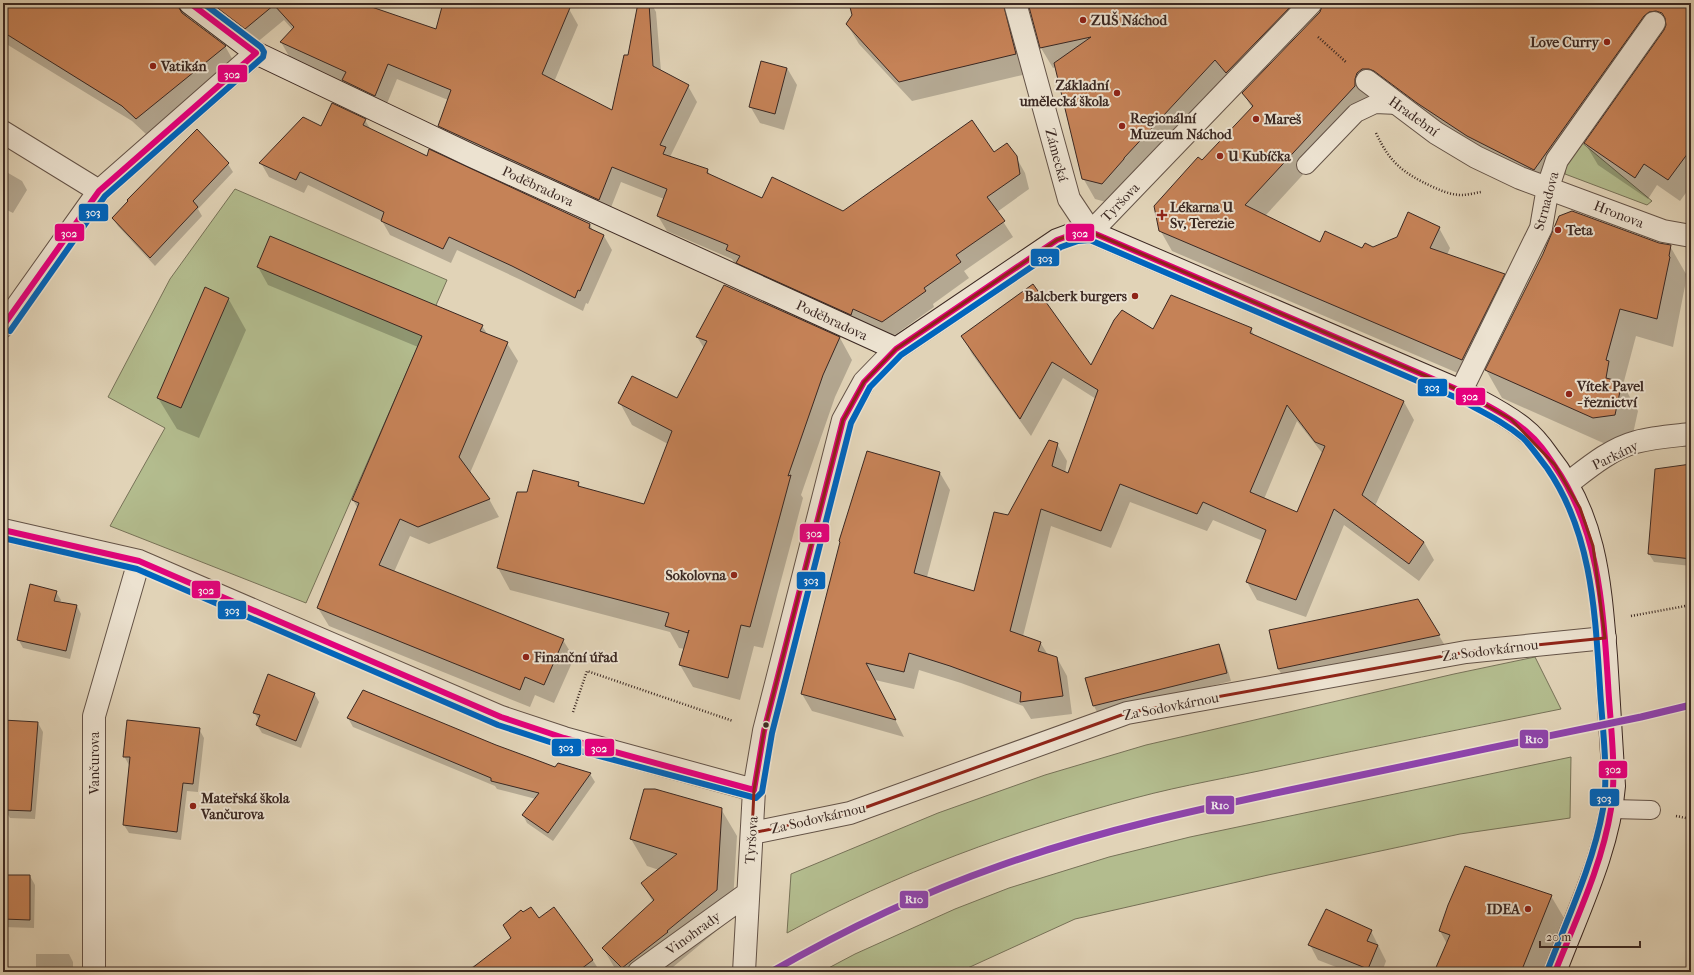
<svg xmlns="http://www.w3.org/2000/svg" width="1694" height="975" font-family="'IM FELL French Canon',serif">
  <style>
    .green { fill: #b3bc8e; stroke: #777258 }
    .shadow { fill: #0003; fill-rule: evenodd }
    .building { fill: #c58257; stroke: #3b2822; fill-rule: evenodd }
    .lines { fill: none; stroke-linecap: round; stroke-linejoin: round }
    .lane-casing { stroke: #645347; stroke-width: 20 }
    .street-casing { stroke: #645347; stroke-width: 24 }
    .secondary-casing { stroke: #3b2822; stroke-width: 24 }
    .path { stroke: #3b2822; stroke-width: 2.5; stroke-dasharray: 1 2; stroke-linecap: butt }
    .lane { stroke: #ece2d0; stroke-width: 18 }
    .street { stroke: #ece2d0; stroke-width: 22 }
    .secondary { stroke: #ece2d0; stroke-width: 22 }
    .bus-1-casing { stroke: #ece2d0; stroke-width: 9 }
    .bus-2-casing { stroke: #ece2d0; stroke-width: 9 }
    .bus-1 { stroke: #e5007d; stroke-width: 6 }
    .bus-2 { stroke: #0065bd; stroke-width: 6 }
    .rail-1-casing { stroke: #ece2d0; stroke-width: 10 }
    .rail-1 { stroke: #8e44ad; stroke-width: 7 }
    .marked { fill: none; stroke: #8f2418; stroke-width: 3; stroke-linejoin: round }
    .poi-dot { fill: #8f2418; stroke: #ece2d0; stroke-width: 1.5 }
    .bus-dot { fill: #3b2822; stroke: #ece2d0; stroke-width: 1.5 }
    .labels { text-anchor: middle; stroke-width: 4; stroke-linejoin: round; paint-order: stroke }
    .poi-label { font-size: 14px; font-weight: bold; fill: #3b2822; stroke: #ece2d0; text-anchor: start }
    .street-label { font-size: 14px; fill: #3b2822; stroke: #ece2d0 }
    .line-badge { stroke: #ece2d0; stroke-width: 1.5 }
    .badge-label { font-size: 11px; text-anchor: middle; font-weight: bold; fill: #fff }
  </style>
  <rect width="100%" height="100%" fill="#e1d3b7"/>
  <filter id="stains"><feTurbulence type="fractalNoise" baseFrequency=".005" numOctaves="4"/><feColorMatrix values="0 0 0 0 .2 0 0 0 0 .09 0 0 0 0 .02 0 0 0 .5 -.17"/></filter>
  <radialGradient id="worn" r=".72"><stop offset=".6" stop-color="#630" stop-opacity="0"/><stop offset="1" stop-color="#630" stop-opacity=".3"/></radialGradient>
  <!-- green -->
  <path class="green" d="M1580,141L1652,201L1647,205L1565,174V166Z
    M235,189L447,280L306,603L110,526L165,428L108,397L170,279Z
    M1535,657L1561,709C1468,728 1375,746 1282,766C1233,777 1183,785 1135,798C1015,830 896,873 787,933L791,874L938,813L1045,775L1146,745L1454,674Z
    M1571,757L1570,818L1460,834L1268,875L1075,919L959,972H821L855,954L955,909L1009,888L1109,857L1190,837Z"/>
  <!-- shadow -->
  <path class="shadow" d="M13,3H360L436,31L444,3H555L569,9L578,25L554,82L612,111L629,56L639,3H651L656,12L661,71L688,86L697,102L670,157L707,170L711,176L763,199L843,212L993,153L1016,157L1025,173L1029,189L997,212L1013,237L964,271L969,278L933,304L934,307L892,337L736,265L732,259L667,231L658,216L664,199L621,182L608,215L448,141L439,126L448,100L397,79L384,111L353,96L345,83L290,58L281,42L293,30L284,20L255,44L188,12L186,17L225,46L234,62L146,134L132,121L3,42V16Z
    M854,3H1628L1644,16L1655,36L1546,190L1369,93L1366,100V106L1265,216L1321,243L1363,250L1439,228L1450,248L1447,255L1504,274L1516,295L1474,380L1172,251L1160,230L1202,162L1252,108L1243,93L1323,9L1313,14L1113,204L1095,199L1083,178L1056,67L1053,68L1041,48L1031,11H1024L1027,74L912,101L859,44L847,24L853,16Z
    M1684,3H1691V186L1680,201L1657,185L1648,199L1598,165L1585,143Z
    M787,68L797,85L784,130L760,123L750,106Z
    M365,120L371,130L427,157L590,224L593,231L604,236L612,250L588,304L586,303L583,311L521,280L457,250L451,263L390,235L382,221L308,185L304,193L269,177L261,163L321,127Z
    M197,130L228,164L233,172L198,209L202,216L155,266L118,226L113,218Z
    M3,170L22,181L27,190L13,213L3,208Z
    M1658,244L1670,246L1686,274L1685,286L1673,347L1636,336L1623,385L1638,411L1631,443L1610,446L1502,398L1486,370L1544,255Z
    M258,267L482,326L488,335L507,343L518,361L470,473L489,499L499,517L429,544L410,536L394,572L563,640L574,658L554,703L535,695L530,707L329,626L318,608L358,509L353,500L418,347L268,285Z
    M725,286L840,338L852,360L835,397L801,495L803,498L763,648L754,646L740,700L693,687L680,665L685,649L679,648L670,632L510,590L498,568L528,493L578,483L581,488L645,506L668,444L632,425L620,403L678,399L704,348L697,337Z
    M228,298L246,330L199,438L177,429L158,398Z
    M1251,329L1255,337L1404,402L1414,420L1375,506L1424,542L1434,560L1419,581L1344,525L1306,617L1257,600L1247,582L1263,541L1213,520L1207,531L1130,502L1111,548L1051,526L1023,636L1040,642L1048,655L1057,658L1067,676L1072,714L1031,719L1023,706L961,683L919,670L914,689L875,680L904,737L812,711L802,694L940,473L950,490L927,577L975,592L1008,516L1057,444L1067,461L1065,473L1068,475L1096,399L1063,378L1031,436L972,354L962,336L1092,367L1153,330ZM1297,421L1323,454L1298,513L1264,499Z
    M1691,465V566L1654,562L1649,554Z
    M56,592L61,600L60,603L77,606L81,614L70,659L23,648L18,639Z
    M1418,600L1444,644L1283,677L1278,668Z
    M1219,645L1223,653L1231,681L1098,714L1094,706L1086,679Z
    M364,691L496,746L556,768L590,774L595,782L553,841L527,823L523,815L536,799L497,789L495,786L353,727L348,718Z
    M314,693L319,702L301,748L262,733L257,725L259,721L254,712Z
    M3,721L38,723L43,732L35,819L10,818L5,810H3Z
    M199,729L204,738L198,792L187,791L181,840L129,833L124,825L129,765L124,756Z
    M721,809L737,836L732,918L667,972H617L603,948L653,902L642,883L659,870L647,866L631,839Z
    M3,875L30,876L35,885L34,928L3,927Z
    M1551,896L1564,918L1542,972H1436L1447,944L1440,931Z
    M554,909L594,962L599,970L596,972H462L486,959Z
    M1371,931L1386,961L1382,972H1349L1318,960L1310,945Z
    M36,954H69L73,962V972H36Z"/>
  <!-- building -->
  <path class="building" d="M12,3H178L179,8L182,13L226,46L136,119L122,106L3,32V14Z
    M211,3H360L436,29L443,3H572L542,74L612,110L624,55H628L638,3H649L653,66L689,85L660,145L666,147L663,154L708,169L707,173L762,198L772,177L843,211L972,120L994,152L1007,143L1017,156L1020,174L987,197L1005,221L956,255L961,262L924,288L926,291L882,322L853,309L851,315L736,263L740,256L726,250L728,245L657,216L667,189L612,167L599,200L438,126L451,90L388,64L375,96L342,80L346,72L280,42L294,27L274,5L245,29Z
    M849,3H1003L1016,54L899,82L846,24L852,15Z
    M1028,3H1294L1226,73L1215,60L1124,158V159L1102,184L1082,179L1054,63L1091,37L1040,48Z
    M1323,3H1691V149L1668,180L1644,164L1635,178L1584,143L1664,30L1666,25L1665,18L1662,13L1656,11L1649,12L1644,16L1534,170L1467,136L1417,103L1374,71L1369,69H1362L1357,73L1355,79V86L1245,205L1320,242L1325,231L1362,248L1365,243L1373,247L1397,237L1408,212L1440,227L1430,248L1505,274L1462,360L1159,231L1154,206L1198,157L1202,160L1253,106L1242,93L1320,12Z
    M761,61L787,68L775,114L749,107Z
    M332,103L366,119L363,125L427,156L429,149L590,224L589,228L604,235L580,291L578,290L575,298L512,266L449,237L443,249L381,221L384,212L300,172L296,180L259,163L303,117L321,126Z
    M197,129L229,163L193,201L198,207L150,258L112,218L128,201L127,200Z
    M1572,211L1659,243L1671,245L1669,256L1670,257L1657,319L1620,309L1606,360L1609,361L1606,378L1622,382L1615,415L1593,418L1485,370L1543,254L1559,216Z
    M270,236L483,325L480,331L508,342L459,457L490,499L418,527L400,519L379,565L564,639L544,685L525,677L520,690L317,608L359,503L352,500L422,336L257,267Z
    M1033,284L1091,365L1114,320L1122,310L1153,329L1171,295L1252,328L1250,333L1404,401L1362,495L1424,542L1409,564L1334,509L1296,600L1246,582L1266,530L1203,502L1197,514L1120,484L1101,531L1041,509L1010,631L1041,642L1038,651L1057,657L1063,696L1020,702L1021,692L950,666L909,653L904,672L866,663L896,720L801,694L840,542L839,541L867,451L940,472L914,573L974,591L994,512L1008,515L1049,440L1058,443L1052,466L1068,473L1098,390L1052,362L1020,419L961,336ZM1287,405L1315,442L1325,446L1297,512L1250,492Z
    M724,285L840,337L823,375L788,476L791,475L750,627L741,625L728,678L679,665L689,630L688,633L665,626L669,613L497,568L517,492H527L533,470L579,482L578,486L644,504L672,431L618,403L632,376L677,398L707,341L696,337Z
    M205,287L229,298L181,408L157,398Z
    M1691,464V559L1648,554L1655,469Z
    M30,584L57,591L54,601L77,605L66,651L17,640Z
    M1418,599L1440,635L1278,669L1269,630Z
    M1219,644L1227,673L1093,706L1085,678Z
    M268,674L315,693L296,741L256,725L260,715L253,713Z
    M363,690L496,745L534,759L555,767L558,763L591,773L548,833L522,815L539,793L491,781V778L347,718Z
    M3,720L38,722L31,811L4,810Z
    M127,720L200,728L193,784L183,783L177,832L123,825L130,757H123Z
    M644,789H655L722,808L717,890L667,931L668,932L622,968L602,948L654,900L641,883L677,854L630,839Z
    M1465,866L1552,895L1521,972H1434L1450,935L1439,931L1448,905Z
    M3,875H30V920L3,919Z
    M531,907L539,918L554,907L593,960L577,972H467L511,938L503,925L521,910L523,912Z
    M1326,909L1372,930L1367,941L1378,945L1368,969L1308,945Z"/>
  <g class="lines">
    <defs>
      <path id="lane" d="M1306,165L1356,113L1375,104L1398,105
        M1612,809L1651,810"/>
      <path id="street" d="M1015,3L1069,199L1091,232L1311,3
        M1367,81L1436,133L1476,157L1520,178L1663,231L1691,236
        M3,132L99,191
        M3,326L99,191L256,53
        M1461,391L1541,228L1548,187L1557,160L1654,23
        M1567,484C1588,468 1610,449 1636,442C1654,437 1673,436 1691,434
        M3,530L139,561L501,717L564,738L754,790
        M752,833L850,813L1127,713L1466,652L1605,638
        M94,972V716L139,561
        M639,972L747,894
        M744,972L754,790L764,731L843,420L864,382L896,349"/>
      <path id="secondary" d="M190,3L256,53L472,156L896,349L1057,240L1076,233L1091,232L1461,391C1482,403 1505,413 1524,429C1533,436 1541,446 1548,456C1596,516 1600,582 1606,656C1609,699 1611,743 1614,786C1609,850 1577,913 1555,972"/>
    </defs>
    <!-- lane casing -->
    <use href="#lane" class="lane-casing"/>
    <!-- street casing -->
    <use href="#street" class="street-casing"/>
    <!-- secondary casing -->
    <use href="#secondary" class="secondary-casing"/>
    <!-- path -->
    <path class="path" d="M1318,37L1347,63
      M1376,133C1390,163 1403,173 1433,187C1442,191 1451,195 1462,195C1468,195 1475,193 1481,192
      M1631,616L1691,605
      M573,712L587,671L733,721
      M1676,816L1691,819"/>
    <!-- lane -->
    <use href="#lane" class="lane"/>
    <!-- street -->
    <use href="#street" class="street"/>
    <!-- secondary -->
    <use href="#secondary" class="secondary"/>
    <defs>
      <path id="bus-1" d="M3,326L99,191L256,53L190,3
        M3,530L139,561L501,717L564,738L754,790L764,731L843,420L864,382L896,349L1057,240L1076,233L1091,232L1461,391C1484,404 1508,415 1527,432C1538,441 1546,453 1554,465C1599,529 1603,607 1608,683C1610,722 1617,771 1611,809C1602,866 1576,919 1555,972"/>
      <path id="bus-2" d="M10,331L105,196L263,57L264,52L261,47L203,3
        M3,538L137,569L498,725L562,746L756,798L762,792L772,733L851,423L870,387L901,355L1061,247L1078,241L1090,240L1457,398C1480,411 1503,421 1523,438C1532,447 1539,458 1547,468C1592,533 1595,612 1600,688C1602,725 1609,773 1603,809C1593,865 1568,917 1548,969"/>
    </defs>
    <!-- bus-1 casing -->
    <use href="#bus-1" class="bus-1-casing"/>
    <!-- bus-2 casing -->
    <use href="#bus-2" class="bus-2-casing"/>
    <!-- bus-1 -->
    <use href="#bus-1" class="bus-1"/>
    <!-- bus-2 -->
    <use href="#bus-2" class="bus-2"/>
    <defs>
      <path id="rail-1" d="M771,972C844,930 919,894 999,866C1100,830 1204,808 1309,786C1420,762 1530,740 1641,717L1691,705"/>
    </defs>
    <!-- rail-1 casing -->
    <use href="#rail-1" class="rail-1-casing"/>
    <!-- rail-1 -->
    <use href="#rail-1" class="rail-1"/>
  </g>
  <!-- marked area -->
  <path class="marked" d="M1091,232L1461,391L1511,419L1555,465L1580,508L1593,546L1605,638L1466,652L1127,713L850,813L752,833L754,790L764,731L843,420L864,382L896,349L1057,240L1076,233Z"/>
  <!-- markers -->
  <g class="poi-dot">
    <circle cx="1083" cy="20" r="4"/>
    <circle cx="1607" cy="42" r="4"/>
    <circle cx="153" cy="66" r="4"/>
    <circle cx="1117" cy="93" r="4"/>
    <circle cx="1256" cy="119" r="4"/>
    <circle cx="1122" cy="126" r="4"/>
    <circle cx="1220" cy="156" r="4"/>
    <path d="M1160 209h4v4h4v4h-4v4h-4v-4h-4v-4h4z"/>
    <circle cx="1558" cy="230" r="4"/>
    <circle cx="1135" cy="296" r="4"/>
    <circle cx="1569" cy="394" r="4"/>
    <circle cx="734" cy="575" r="4"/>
    <circle cx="526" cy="657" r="4"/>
    <circle cx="193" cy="806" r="4"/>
    <circle cx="1528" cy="909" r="4"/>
  </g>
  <circle class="bus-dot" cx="766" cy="725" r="3.5"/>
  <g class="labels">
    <!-- poi labels -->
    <g class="poi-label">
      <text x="1091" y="25">ZUŠ Náchod</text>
      <text x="1599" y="47" text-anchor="end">Love Curry</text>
      <text x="161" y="71">Vatikán</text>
      <text x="1109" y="90" text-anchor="end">Základní<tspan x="1109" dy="16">umělecká škola</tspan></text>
      <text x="1130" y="123">Regionální<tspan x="1130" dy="16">Muzeum Náchod</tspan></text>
      <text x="1264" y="124">Mareš</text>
      <text x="1228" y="161">U Kubíčka</text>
      <text x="1170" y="212">Lékarna U<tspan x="1170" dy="16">Sv, Terezie</tspan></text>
      <text x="1566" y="235">Teta</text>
      <text x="1127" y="301" text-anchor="end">Balcberk burgers</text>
      <text x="1577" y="391">Vítek Pavel<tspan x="1577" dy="16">- řeznictví</tspan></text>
      <text x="726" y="580" text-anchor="end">Sokolovna</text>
      <text x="534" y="662">Finanční úřad</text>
      <text x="201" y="803">Mateřská škola<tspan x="201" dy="16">Vančurova</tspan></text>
      <text x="1520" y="914" text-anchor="end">IDEA</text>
    </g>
    <!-- street labels -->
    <g class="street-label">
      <text transform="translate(1414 116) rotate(36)" y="5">Hradební</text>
      <text transform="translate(1057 155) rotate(75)" y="5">Zámecká</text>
      <text transform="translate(538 186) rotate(25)" y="5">Poděbradova</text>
      <text transform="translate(1546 201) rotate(-75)" y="5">Strnadova</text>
      <text transform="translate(1120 202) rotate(-46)" y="5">Tyršova</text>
      <text transform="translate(1619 214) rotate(21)" y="5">Hronova</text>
      <text transform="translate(832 320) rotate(25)" y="5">Poděbradova</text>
      <text transform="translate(1615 455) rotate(-26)" y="5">Parkány</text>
      <text transform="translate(1490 650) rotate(-7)" y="5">Za Sodovkárnou</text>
      <text transform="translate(1171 706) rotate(-11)" y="5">Za Sodovkárnou</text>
      <text transform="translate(94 763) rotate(-90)" y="5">Vančurova</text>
      <text transform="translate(818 818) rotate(-13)" y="5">Za Sodovkárnou</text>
      <text transform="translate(751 840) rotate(-86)" y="5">Tyršova</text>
      <text transform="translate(693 933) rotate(-36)" y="5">Vinohrady</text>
    </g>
  </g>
  <g class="line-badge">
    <rect x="217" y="64" width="31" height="19" rx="4" fill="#e5007d"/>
    <rect x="78" y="203" width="31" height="19" rx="4" fill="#0065bd"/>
    <rect x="1065" y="223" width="30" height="19" rx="4" fill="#e5007d"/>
    <rect x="54" y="223" width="31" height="19" rx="4" fill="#e5007d"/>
    <rect x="1030" y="248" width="30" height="19" rx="4" fill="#0065bd"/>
    <rect x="1417" y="378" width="31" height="19" rx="4" fill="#0065bd"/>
    <rect x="1455" y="387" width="31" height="19" rx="4" fill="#e5007d"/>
    <rect x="799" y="523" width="31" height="20" rx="4" fill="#e5007d"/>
    <rect x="796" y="571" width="30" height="19" rx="4" fill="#0065bd"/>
    <rect x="191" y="580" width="30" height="19" rx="4" fill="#e5007d"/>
    <rect x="217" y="600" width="30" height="20" rx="4" fill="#0065bd"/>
    <rect x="1519" y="729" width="30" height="20" rx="4" fill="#8e44ad"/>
    <rect x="551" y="738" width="31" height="19" rx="4" fill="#0065bd"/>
    <rect x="584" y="738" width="31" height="19" rx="4" fill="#e5007d"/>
    <rect x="1598" y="760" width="30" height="19" rx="4" fill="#e5007d"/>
    <rect x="1589" y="788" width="31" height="19" rx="4" fill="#0065bd"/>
    <rect x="1205" y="795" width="30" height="20" rx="4" fill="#8e44ad"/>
    <rect x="899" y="890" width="30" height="19" rx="4" fill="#8e44ad"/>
  </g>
  <g class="badge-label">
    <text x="232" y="78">302</text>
    <text x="93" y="216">303</text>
    <text x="1080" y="237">302</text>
    <text x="69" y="237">302</text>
    <text x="1045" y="262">303</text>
    <text x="1432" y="391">303</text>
    <text x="1470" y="400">302</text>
    <text x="814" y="537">302</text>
    <text x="811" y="584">303</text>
    <text x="206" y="594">302</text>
    <text x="232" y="614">303</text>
    <text x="1534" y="743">R10</text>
    <text x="566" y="751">303</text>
    <text x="599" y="752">302</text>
    <text x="1613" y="773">302</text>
    <text x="1604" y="802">303</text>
    <text x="1220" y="809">R10</text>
    <text x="914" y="903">R10</text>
  </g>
  <!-- margin -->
  <rect width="1694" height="975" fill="none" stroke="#e1d3b7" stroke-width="16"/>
  <rect x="4" y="4" width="1686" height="967" fill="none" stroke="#3b2822" stroke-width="2"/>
  <rect x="8" y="8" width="1678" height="959" fill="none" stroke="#3b2822"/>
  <!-- scale -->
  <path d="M1540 941v6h100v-6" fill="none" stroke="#3b2822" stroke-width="2"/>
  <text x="1546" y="941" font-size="12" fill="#3b2822" stroke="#ece2d0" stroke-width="3" paint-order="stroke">20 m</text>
  <rect width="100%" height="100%" filter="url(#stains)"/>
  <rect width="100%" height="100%" fill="url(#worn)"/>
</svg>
